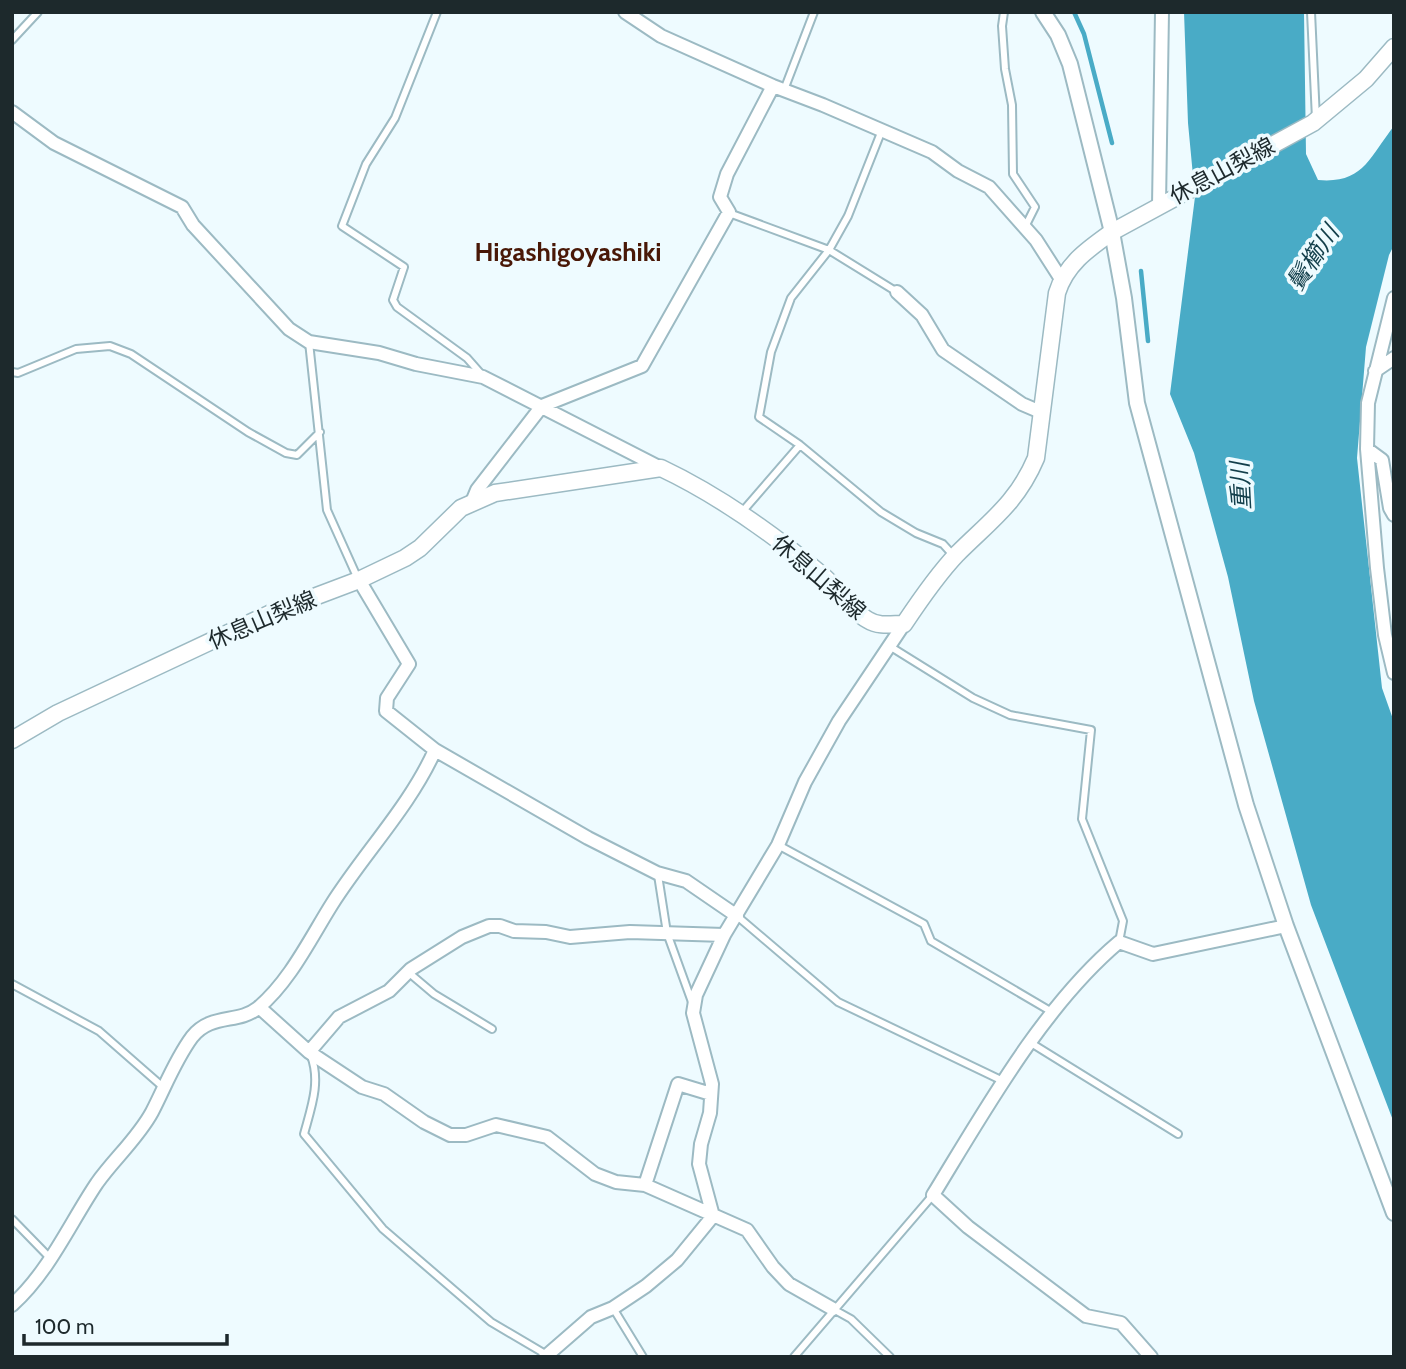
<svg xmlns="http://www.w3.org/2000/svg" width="1406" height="1369" font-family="Cabin,'Noto Sans JP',sans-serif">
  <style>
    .water { fill: #49abc6 }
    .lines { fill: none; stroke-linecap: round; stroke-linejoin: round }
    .stream { stroke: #49abc6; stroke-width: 4.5 }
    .service-casing { stroke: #9cbac3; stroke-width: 10 }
    .minor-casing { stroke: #9cbac3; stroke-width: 16 }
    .tertiary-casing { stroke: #9cbac3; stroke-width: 18 }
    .secondary-casing { stroke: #9cbac3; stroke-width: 19 }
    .service { stroke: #fff; stroke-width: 6 }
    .minor { stroke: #fff; stroke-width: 12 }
    .tertiary { stroke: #fff; stroke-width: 14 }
    .secondary { stroke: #fff; stroke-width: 16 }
    .labels { text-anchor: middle; stroke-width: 7; stroke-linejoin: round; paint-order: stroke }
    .street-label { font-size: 23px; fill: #1d292c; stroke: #eefbff }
    .water-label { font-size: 24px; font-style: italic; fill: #133f4b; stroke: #eefbff }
    .quarter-label { font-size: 26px; font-weight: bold; fill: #491807; stroke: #eefbff }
  </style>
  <rect width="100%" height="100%" fill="#eefbff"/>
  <!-- water -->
  <path class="water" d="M1184,12H1304L1306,154L1318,180C1363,184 1369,158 1394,126V245L1389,255L1366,347L1357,458L1382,688L1394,722V1123L1311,905L1254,701L1228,577L1194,453L1170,394L1195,197L1188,123Z"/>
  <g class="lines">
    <!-- stream -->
    <path class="stream" d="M1074,12L1084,34L1112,143
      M1141,271L1148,341"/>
    <defs>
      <path id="service" d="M437,12L395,118L366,164L342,226L404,267L393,300L397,307L467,358L482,375
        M1004,12L1002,26L1005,69L1012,105L1013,174L1035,207L1025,227
        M1311,12L1316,119
        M12,40L38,12
        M784,90L814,12
        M882,130L848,216L829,250L791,298L771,352L759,417L800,445L881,512L916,533L943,544L953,555
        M729,213L829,250L897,292
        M309,342L327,510L358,579
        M12,372L18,373L76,349L110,346L131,354L248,432L286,453L297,455L320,432
        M742,512L800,445
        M891,647L973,698L1010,715L1091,730L1082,819L1123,921L1119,942
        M778,845L924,924L931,941L1052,1012
        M658,875L667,933L692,1002
        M737,916L838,1002L1003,1081
        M408,972L434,994L492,1029
        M12,984L99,1031L163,1087
        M1031,1043L1178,1134
        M311,1056C321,1082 311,1108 304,1134L383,1229L491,1322L547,1355
        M12,1219L50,1258
        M613,1308L643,1357
        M833,1309L851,1319L890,1357
        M794,1357L933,1195"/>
      <path id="minor" d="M625,12L661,36L773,86L823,105L932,152L958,171L989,187L1036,240L1061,279
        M12,112L54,143L182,207L193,225L289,329L309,342L379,353L416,364L483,377L661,468
        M1159,205L1162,12
        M897,292L922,315L943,350L1022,404L1043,413
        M1394,298L1368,403L1367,449L1377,568L1385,635L1394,673
        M1375,371L1394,358
        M1367,449L1382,460L1390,508L1394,515
        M472,502L477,490L542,406L642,366L729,212L720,197L727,174L773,86
        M359,580L409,664L387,698L386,711L435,750L588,838L657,873L686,881L737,916
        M259,1007L309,1052L362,1087L384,1094L424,1122L450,1135H466L496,1125L547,1137L595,1174L616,1182L645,1185L747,1230L773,1267L789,1284L833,1309
        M309,1052L339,1017L389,991L411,969L462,937L489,926H500L514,931L546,932L570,937L630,932L724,935
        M645,1185L678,1084L711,1094
        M713,1216L699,1164L701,1144L710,1113L712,1084L693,1013L696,995L724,935L778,845L805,782L839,721L904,624
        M12,1305C49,1272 70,1223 97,1183C114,1159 138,1138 152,1112C165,1087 175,1060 192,1037C211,1013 238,1024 258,1008C290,981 310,939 332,904C365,852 410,806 435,750
        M545,1357L591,1317L613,1308L646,1286L677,1260L713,1216
        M1151,1357L1121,1323L1086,1316L968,1227L933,1195C985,1110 1043,1006 1119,942L1153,954L1286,926"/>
      <path id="tertiary" d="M1043,12L1058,35L1070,64L1112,232L1124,298L1137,403L1246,805L1286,926L1394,1213"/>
      <path id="secondary" d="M12,740L58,713L269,614L359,580L405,558L420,548L461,508L495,493L661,468C718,495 773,534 822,575C838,588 850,610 868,620C879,627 892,624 904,624C920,600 937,575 957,554C990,521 1017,503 1036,458L1057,293C1066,264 1088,249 1112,232L1313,123L1366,79L1394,47"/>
    </defs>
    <!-- service casing -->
    <use href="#service" class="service-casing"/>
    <!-- minor casing -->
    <use href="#minor" class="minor-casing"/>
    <!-- tertiary casing -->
    <use href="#tertiary" class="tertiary-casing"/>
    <!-- secondary casing -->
    <use href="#secondary" class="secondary-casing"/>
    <!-- service -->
    <use href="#service" class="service"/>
    <!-- minor -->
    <use href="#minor" class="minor"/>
    <!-- tertiary -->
    <use href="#tertiary" class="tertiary"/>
    <!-- secondary -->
    <use href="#secondary" class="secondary"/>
  </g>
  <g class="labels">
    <!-- street labels -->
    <g class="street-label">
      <text transform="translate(1222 171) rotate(-28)" y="8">休息山梨線</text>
      <text transform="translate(819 577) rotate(41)" y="8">休息山梨線</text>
      <text transform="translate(262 620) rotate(-23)" y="8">休息山梨線</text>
    </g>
    <!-- water labels -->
    <g class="water-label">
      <text transform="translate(1313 258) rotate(-56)" y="8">鬢櫛川</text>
      <text transform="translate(1241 486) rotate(-93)" y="8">重川</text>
    </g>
    <!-- quarter labels -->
    <g class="quarter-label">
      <text x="568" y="261">Higashigoyashiki</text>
    </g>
  </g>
  <!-- border -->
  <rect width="1406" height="1369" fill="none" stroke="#1d292c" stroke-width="28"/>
  <!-- scale -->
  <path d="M24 1334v10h203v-10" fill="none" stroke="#1d292c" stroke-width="3.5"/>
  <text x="35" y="1334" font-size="21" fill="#1d292c" stroke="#eefbff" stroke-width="5" paint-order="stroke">100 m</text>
</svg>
